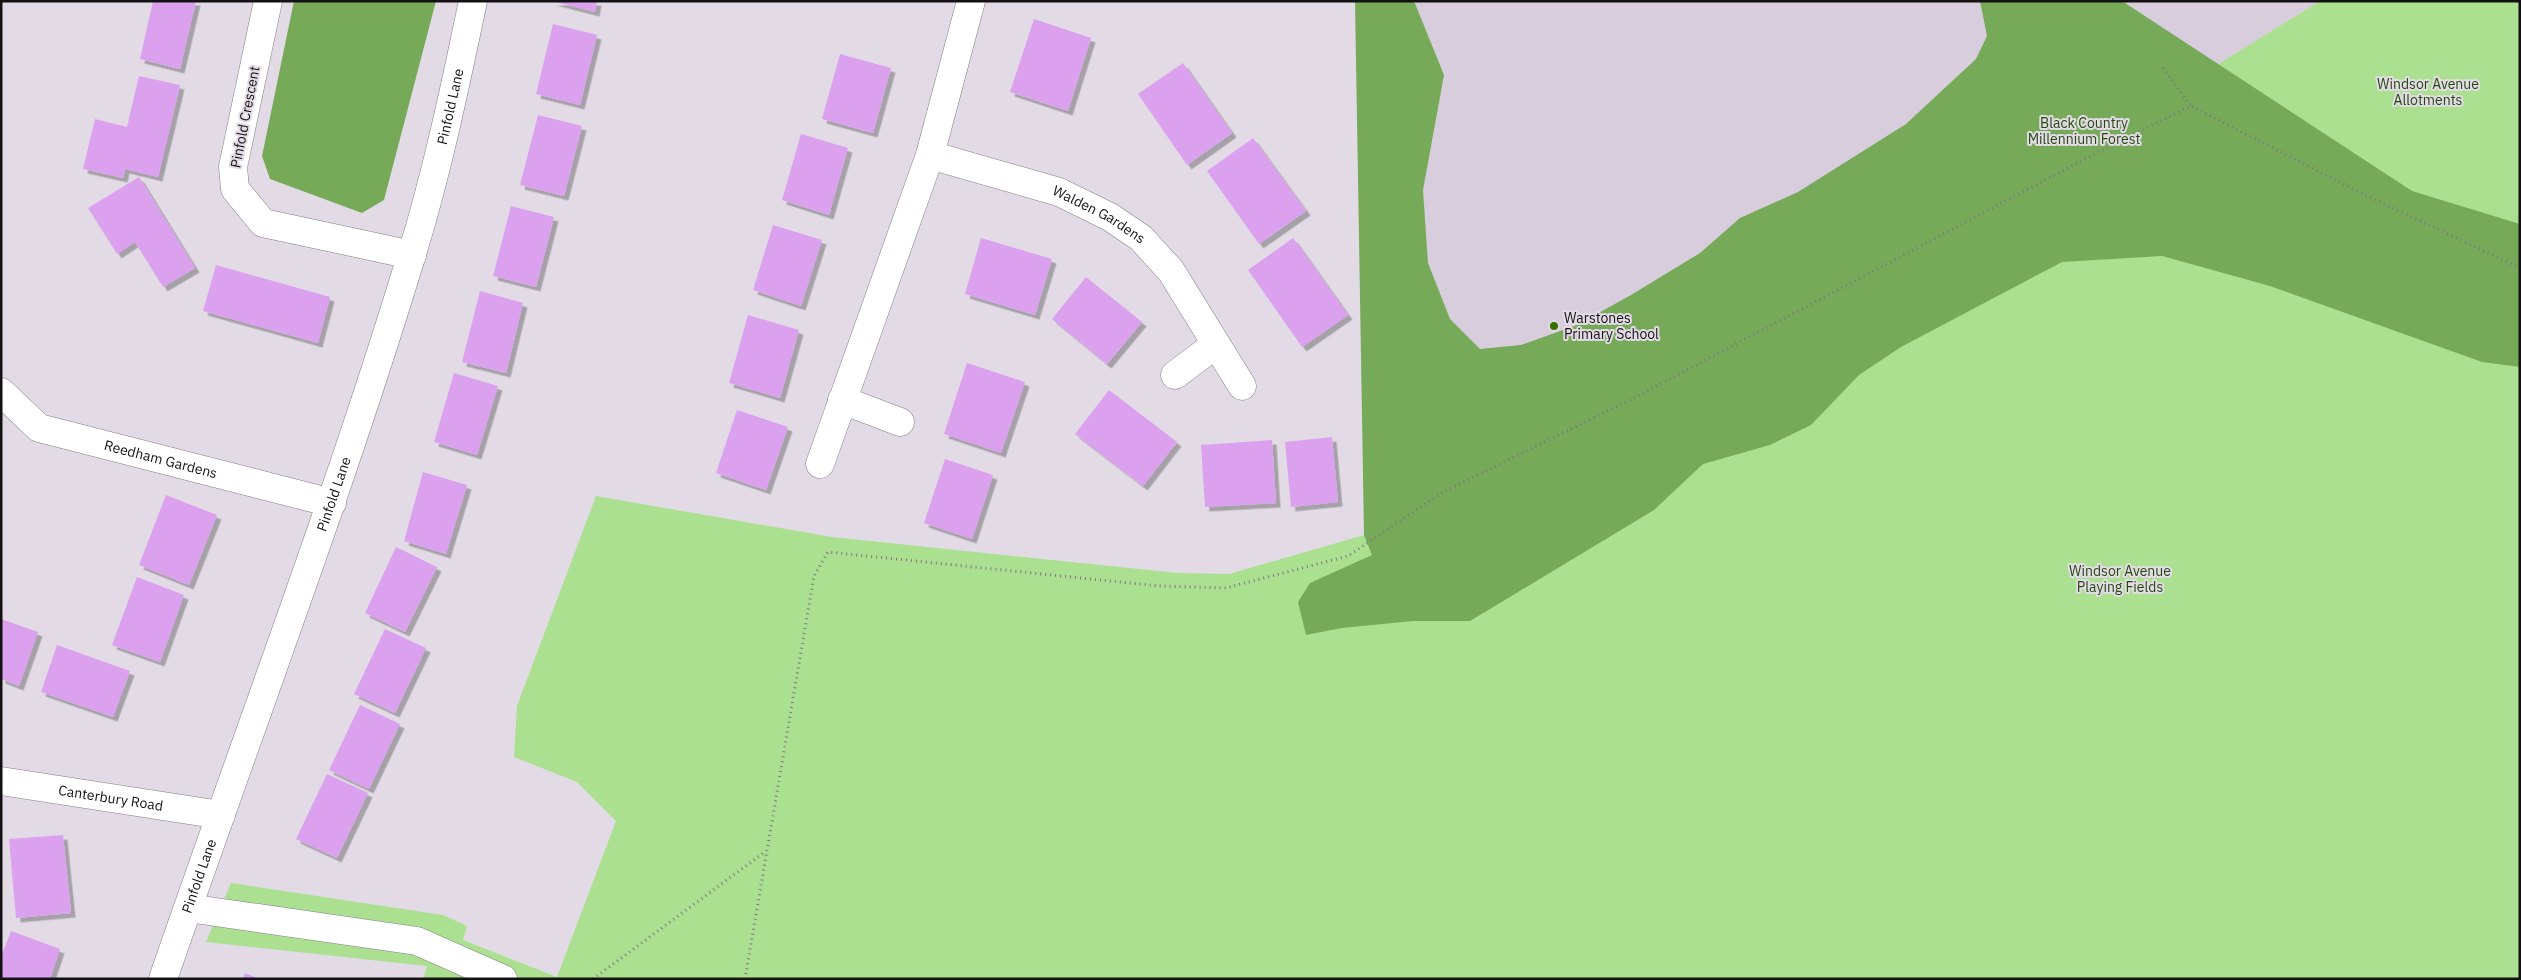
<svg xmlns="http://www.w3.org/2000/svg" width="2521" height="980" font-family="'IBM Plex Sans',sans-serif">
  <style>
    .built { fill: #d8cddc }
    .green { fill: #abe090 }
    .forest { fill: #76aa59 }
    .building { fill: #dba1ef; filter: url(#shadow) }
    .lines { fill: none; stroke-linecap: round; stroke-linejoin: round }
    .minor-casing { stroke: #847e86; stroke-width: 29 }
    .path { stroke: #7d787f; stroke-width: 3; stroke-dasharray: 1 4; stroke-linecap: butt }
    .minor { stroke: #fff; stroke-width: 28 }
    .poi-dot { fill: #367000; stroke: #e2dbe5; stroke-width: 2 }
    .labels { text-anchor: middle; stroke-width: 4; stroke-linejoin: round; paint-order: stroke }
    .park-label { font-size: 14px; fill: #26480f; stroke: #e2dbe5 }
    .street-label { font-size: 14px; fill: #141114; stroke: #e2dbe5 }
    .poi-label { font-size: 14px; fill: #141114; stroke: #e2dbe5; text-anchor: start }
  </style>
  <defs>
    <filter id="shadow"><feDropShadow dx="4.5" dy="4.5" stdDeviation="0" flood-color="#0004"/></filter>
  </defs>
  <rect width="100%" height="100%" fill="#e2dbe5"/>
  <!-- built -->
  <path class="built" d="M1355,1H2320L2220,63L1436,483Z"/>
  <!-- green -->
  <path class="green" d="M2320,1H2520V979H423L427,966L206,942L231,883L443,915L467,926L463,940L557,977L616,821L577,782L514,757L517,706L596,496L832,537L1177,573L1229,574L1364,535L2220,63Z"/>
  <!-- forest -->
  <path class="forest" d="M294,1H436L384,200L362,213L270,179L262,156Z
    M1355,1H1414L1444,75L1423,190L1428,263L1450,319L1480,349L1521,345L1577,325L1631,295L1700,253L1740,218L1798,192L1906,124L1976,59L1987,36L1980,1H2122L2412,191L2520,224V367L2482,362L2270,286L2162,256L2062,262L1901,347L1859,375L1811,425L1770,445L1703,464L1654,510L1470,621H1413L1342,628L1306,635L1298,602L1310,583L1372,555L1364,535Z"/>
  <!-- building -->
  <path class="building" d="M153,1H196L180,69L140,59Z
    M552,1H597L595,12Z
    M1034,19L1091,38L1068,111L1010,92Z
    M553,24L597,35L580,105L536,94Z
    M840,54L891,68L873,133L822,119Z
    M1183,63L1232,133L1187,165L1138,94Z
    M139,76L180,85L158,177L125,169L123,178L83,169L95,119L127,127Z
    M538,115L582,126L564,196L520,185Z
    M801,134L848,148L829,215L782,200Z
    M1253,138L1306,211L1259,244L1207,171Z
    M139,177L195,268L163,287L135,242L117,254L88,208Z
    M511,206L554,217L536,287L493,276Z
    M773,225L822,240L801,306L753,290Z
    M981,238L1052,259L1035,315L965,294Z
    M1293,238L1348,315L1302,347L1248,270Z
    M216,265L330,297L318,343L203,311Z
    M1086,277L1142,322L1107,364L1052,319Z
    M480,291L523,303L506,373L462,362Z
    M748,315L799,330L780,398L729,383Z
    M967,363L1025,382L1001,453L944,434Z
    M454,373L498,386L477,455L434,442Z
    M1109,390L1177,442L1143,486L1075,434Z
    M737,410L788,427L766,490L716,473Z
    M1332,437L1338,502L1291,507L1285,442Z
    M1272,440L1276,503L1205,507L1201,445Z
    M945,459L993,475L972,539L924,523Z
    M423,472L467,485L446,554L404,541Z
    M166,495L217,515L189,585L139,565Z
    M396,547L437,567L405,632L365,613Z
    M137,577L184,595L160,662L112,645Z
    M1,619L38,632L19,686L1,679Z
    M385,629L426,648L395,713L354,694Z
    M57,645L130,671L113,717L41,692Z
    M360,705L400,724L369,789L329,770Z
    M327,774L368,793L337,858L296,839Z
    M63,835L71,913L16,918L9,839Z
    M11,931L60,949L50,979H1V957Z
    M245,973L260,979H243Z"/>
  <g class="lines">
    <defs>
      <g id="minor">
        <path d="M268,1L233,167L235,189L263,223L412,255"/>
        <path id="s1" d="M930,155L1059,192L1110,217L1141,238L1171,271L1242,386"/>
        <path d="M1175,375L1215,345"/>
        <path id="s2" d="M1,392L39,428L332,503"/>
        <path d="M842,400L900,422"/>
        <path d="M820,464L930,155L971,1"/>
        <path id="s3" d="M1,781L221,815"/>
        <path d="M188,908L417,941L503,979"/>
        <path id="s4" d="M163,979C246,738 337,500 411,257C437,173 455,87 473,1"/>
      </g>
    </defs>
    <!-- minor casing -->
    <use href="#minor" class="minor-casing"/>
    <!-- path -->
    <path class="path" d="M2163,68L2191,106
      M593,979L766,851
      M745,979L814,576L828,552L1159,586L1226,588L1348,556L1443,492L1630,400L2102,150L2191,106L2363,194L2520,268"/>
    <!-- minor -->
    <use href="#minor" class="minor"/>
  </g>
  <!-- markers -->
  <circle class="poi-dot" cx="1554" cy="326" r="5"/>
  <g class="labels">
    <!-- park labels -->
    <g class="park-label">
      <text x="2428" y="89">Windsor Avenue<tspan x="2428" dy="16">Allotments</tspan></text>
      <text x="2084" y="128">Black Country<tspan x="2084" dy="16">Millennium Forest</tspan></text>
      <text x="2120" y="576">Windsor Avenue<tspan x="2120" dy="16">Playing Fields</tspan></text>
    </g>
    <!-- street labels -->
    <g class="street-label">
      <text dy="5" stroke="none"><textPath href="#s4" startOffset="919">Pinfold Lane</textPath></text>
      <text transform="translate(245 117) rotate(-79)" y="5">Pinfold Crescent</text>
      <text dy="5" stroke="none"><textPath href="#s1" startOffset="180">Walden Gardens</textPath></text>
      <text dy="5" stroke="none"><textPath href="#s2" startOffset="178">Reedham Gardens</textPath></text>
      <text dy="5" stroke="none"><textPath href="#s4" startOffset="514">Pinfold Lane</textPath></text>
      <text dy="5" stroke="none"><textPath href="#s3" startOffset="111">Canterbury Road</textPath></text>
      <text dy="5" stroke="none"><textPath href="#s4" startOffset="109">Pinfold Lane</textPath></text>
    </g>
    <!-- poi labels -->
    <g class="poi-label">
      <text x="1564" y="323">Warstones<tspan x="1564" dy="16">Primary School</tspan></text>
    </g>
  </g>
  <!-- border -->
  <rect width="2521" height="980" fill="none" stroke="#141114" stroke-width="5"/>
</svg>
